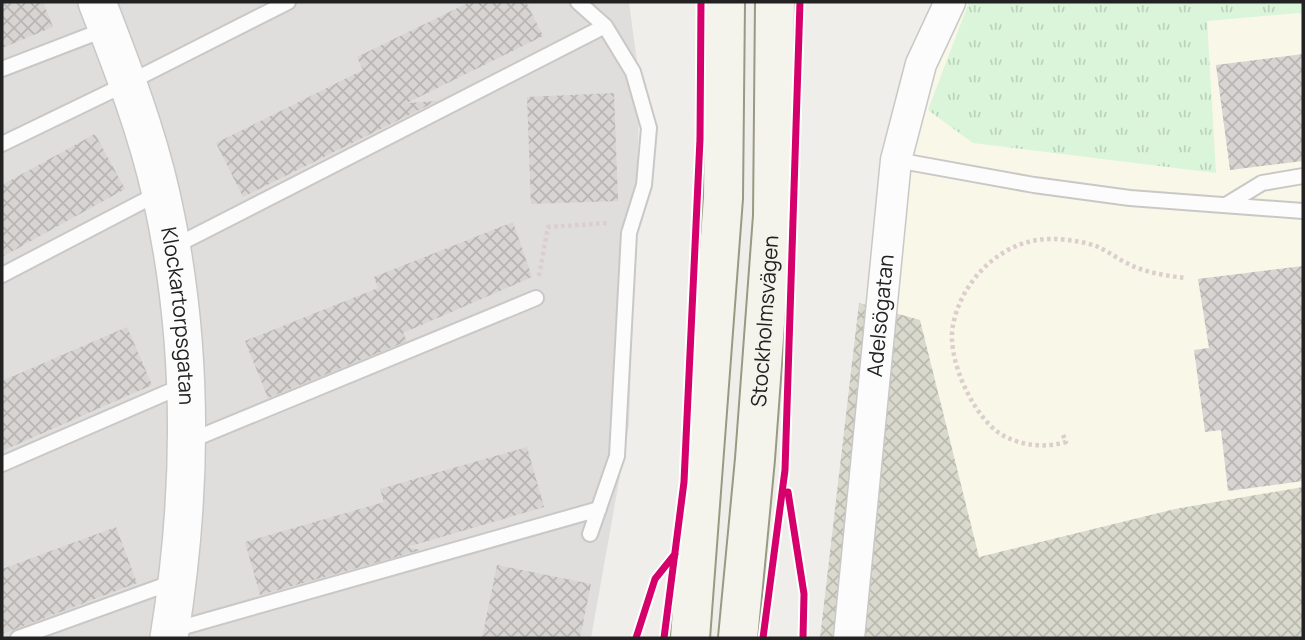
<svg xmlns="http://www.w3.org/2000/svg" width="1305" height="640" font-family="Manrope,sans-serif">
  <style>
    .residential { fill: #dfdedc }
    .education { fill: #f8f7e8 }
    .construction { fill: url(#construction-cross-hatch) }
    .park { fill: url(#park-tufts) }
    .building { fill: url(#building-cross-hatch) }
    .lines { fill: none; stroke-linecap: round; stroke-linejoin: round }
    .service-casing { stroke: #c9c8c7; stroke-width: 18 }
    .minor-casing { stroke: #c9c8c7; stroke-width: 33 }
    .tertiary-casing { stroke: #c9c8c7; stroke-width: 40 }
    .secondary-casing { stroke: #999a82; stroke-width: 42 }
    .path { stroke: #dccecd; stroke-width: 4.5; stroke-dasharray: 3.5 3.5; stroke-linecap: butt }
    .service { stroke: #fdfcfc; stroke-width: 14 }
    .minor { stroke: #fdfcfc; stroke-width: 30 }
    .tertiary { stroke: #fdfcfc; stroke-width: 37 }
    .secondary { stroke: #f4f4ed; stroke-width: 38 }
    .cycleway-casing { stroke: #fff; stroke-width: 11 }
    .cycleway { stroke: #d6006c; stroke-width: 7 }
    .labels { text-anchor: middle; stroke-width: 5; stroke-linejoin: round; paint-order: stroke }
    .street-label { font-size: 21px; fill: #222; stroke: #fff }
  </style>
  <defs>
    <pattern id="construction-cross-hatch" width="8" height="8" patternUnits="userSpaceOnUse" patternTransform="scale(1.75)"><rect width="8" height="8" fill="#d9d9cd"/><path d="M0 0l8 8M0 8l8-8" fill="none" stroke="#babab0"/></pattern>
    <pattern id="park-tufts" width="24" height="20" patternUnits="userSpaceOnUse" patternTransform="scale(1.75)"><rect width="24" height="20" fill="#daf5da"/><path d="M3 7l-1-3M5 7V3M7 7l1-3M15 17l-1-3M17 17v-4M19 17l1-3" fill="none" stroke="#bbd2bb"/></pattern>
    <pattern id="building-cross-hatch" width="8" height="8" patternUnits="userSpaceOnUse" patternTransform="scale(1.75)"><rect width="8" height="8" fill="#d7d4d2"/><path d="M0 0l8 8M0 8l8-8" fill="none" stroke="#b8b6b4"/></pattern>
  </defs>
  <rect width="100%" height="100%" fill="#f0eeeb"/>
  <!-- residential -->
  <path class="residential" d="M2,2H629L640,85L629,425L591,638H2Z"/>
  <!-- education -->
  <path class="education" d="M953,2H1303V638L859,571L913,94Z"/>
  <!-- construction -->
  <path class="construction" d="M859,303L920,320L979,557L1175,509L1303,487V638H820Z"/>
  <!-- park -->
  <path class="park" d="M969,2H1303V15L1299,13L1207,21L1216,173L973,143L928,110Z"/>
  <!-- building -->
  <path class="building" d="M2,2H43L53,27L2,48Z
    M470,2H526L543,36L407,103L437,101L243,197L216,143L363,70L357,57Z
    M1303,54V161L1230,170L1216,65Z
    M614,93L618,201L531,204L527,97Z
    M95,134L125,189L2,257V185Z
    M513,222L532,277L403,333L407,341L268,398L245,341L378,288L374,277Z
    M1303,266V481L1228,491L1221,430L1205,432L1194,350L1209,348L1198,279Z
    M127,327L152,385L2,451V381Z
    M527,447L544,507L407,547L421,550L260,595L245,542L384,502L380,489Z
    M116,527L137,583L2,634V569Z
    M497,565L591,584L580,638H482Z"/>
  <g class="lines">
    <defs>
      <path id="service" d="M578,2L605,26L633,72L649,128L644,185L629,233L617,456L590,534
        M2,69L106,29
        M2,144L128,83L288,2
        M896,160L1034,185L1130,198L1303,211
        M1226,205L1262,183L1303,176
        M173,247L605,26
        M2,275L159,193
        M187,442L536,298
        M2,464L182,386
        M173,630L599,509
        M18,638L176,581"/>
      <g id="minor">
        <path id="s1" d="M849,638L896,160L921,64L950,2"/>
      </g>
      <g id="tertiary">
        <path id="s2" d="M97,2C121,64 146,128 161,194C194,340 193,491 169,638"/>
      </g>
      <g id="secondary">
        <path d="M690,638L723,198L725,2"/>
        <path id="s3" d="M738,638L755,459L773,216L775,2"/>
      </g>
    </defs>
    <!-- service casing -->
    <use href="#service" class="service-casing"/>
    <!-- minor casing -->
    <use href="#minor" class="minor-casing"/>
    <!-- tertiary casing -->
    <use href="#tertiary" class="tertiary-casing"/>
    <!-- secondary casing -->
    <use href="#secondary" class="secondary-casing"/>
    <!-- path -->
    <path class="path" d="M539,276L548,227L607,223
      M1063,435L1066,442C1046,448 1023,446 1004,436C974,420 946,358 953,325C962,278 1005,237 1054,239C1066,239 1084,242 1096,246C1110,252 1123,263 1138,268C1153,274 1170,276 1185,278"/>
    <!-- service -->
    <use href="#service" class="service"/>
    <!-- minor -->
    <use href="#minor" class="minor"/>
    <!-- tertiary -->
    <use href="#tertiary" class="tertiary"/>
    <!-- secondary -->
    <use href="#secondary" class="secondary"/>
    <defs>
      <path id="cycleway" d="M788,492L804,594L803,638
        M636,638L655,579L675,554
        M664,638L684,482L700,139L701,2
        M763,638L785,470L800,2"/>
    </defs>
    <!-- cycleway casing -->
    <use href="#cycleway" class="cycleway-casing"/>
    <!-- cycleway -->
    <use href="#cycleway" class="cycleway"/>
  </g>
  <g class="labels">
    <!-- street labels -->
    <g class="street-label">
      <text dy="7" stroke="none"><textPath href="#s2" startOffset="326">Klockartorpsgatan</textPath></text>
      <text dy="7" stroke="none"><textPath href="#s1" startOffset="324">Adelsögatan</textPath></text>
      <text dy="7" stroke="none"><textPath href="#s3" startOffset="318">Stockholmsvägen</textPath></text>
    </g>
  </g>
  <!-- border -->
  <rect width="1305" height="640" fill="none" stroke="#222222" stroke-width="7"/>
</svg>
